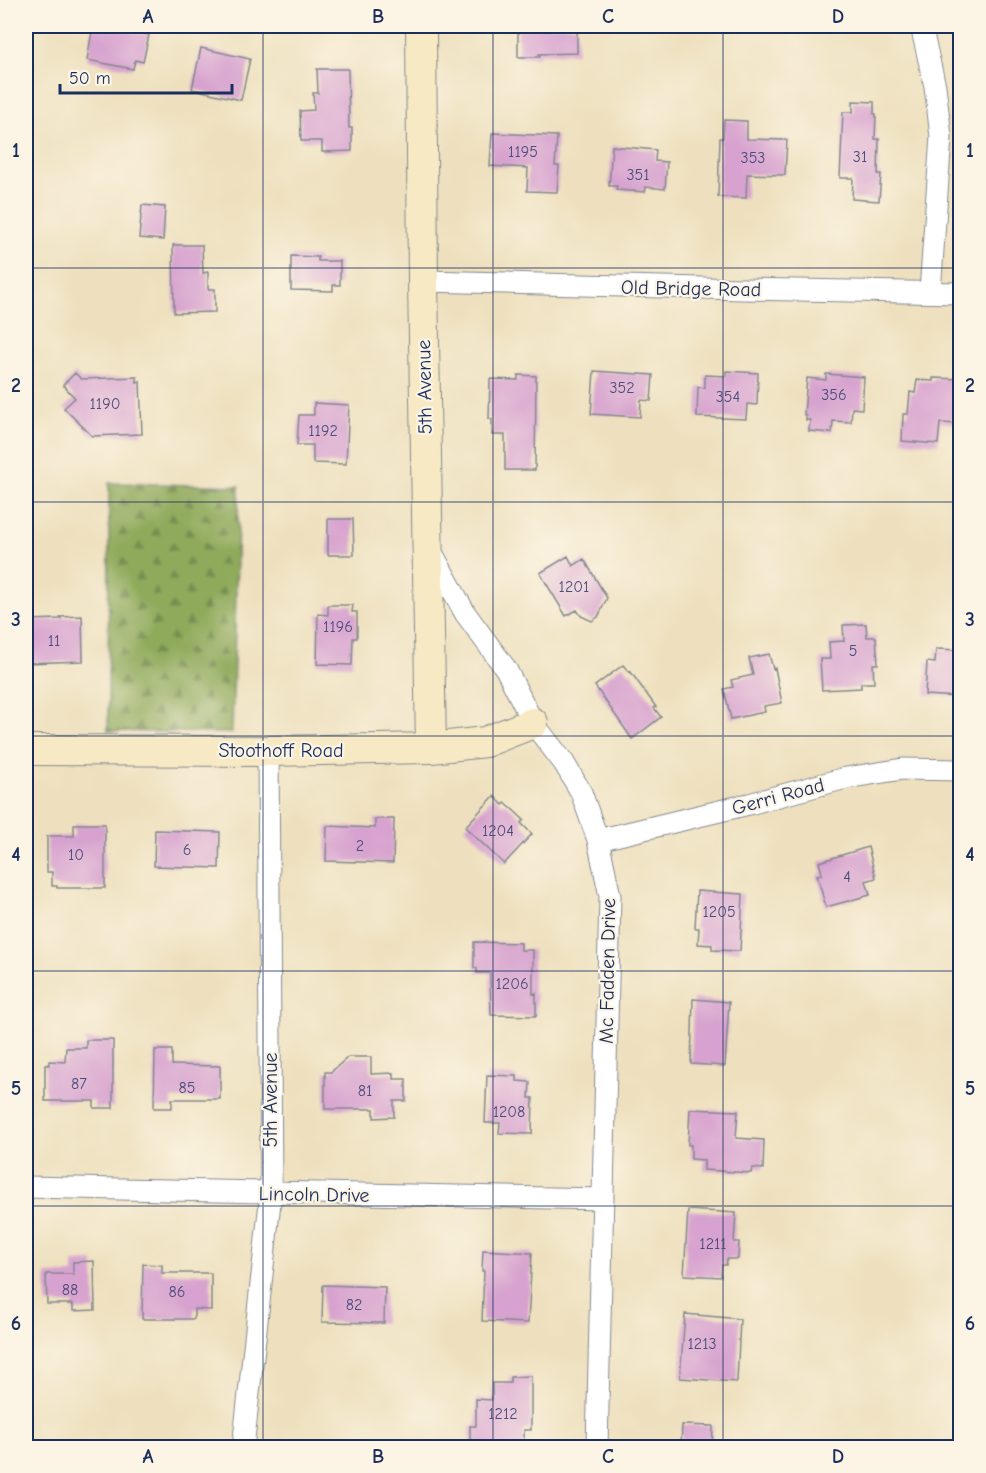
<svg xmlns="http://www.w3.org/2000/svg" width="986" height="1473" font-family="'Comic Neue',sans-serif">
  <style>
    .forest { fill: url(#forest-firs); stroke: #566c5d; stroke-width: 1.5 }
    .building { fill: #d7a2cf }
    .lines { fill: none; stroke-linecap: round; stroke-linejoin: round }
    .street-casing { stroke: #84888e; stroke-width: 23 }
    .secondary-casing { stroke: #84888e; stroke-width: 32 }
    .street { stroke: #fff; stroke-width: 21 }
    .secondary { stroke: #f6e9c3; stroke-width: 30 }
    .grid { fill: none; stroke: #1b2f5e; stroke-width: 1.5; stroke-opacity: 0.55 }
    .labels { text-anchor: middle; stroke-width: 4.5; stroke-linejoin: round; paint-order: stroke }
    .number-label { font-size: 16px; fill: #4a4c7a }
    .street-label { font-size: 20px; fill: #1b2f5e; stroke: #fcf5e5 }
    .neatline { fill: none; stroke: #1b2f5e; stroke-width: 2 }
    .grid-label { font-size: 20px; text-anchor: middle; font-weight: bold; fill: #1b2f5e }
  </style>
  <defs>
    <pattern id="forest-firs" width="22" height="20" patternUnits="userSpaceOnUse" patternTransform="scale(1.5)"><rect width="22" height="20" fill="#90aa5c"/><path d="M5 1l3.5 6h-7zM16 11l3.5 6h-7z" fill="#758b4f"/></pattern>
  </defs>
  <rect width="100%" height="100%" fill="#fcf5e5"/>
  <filter id="ink" filterUnits="userSpaceOnUse"><feTurbulence type="fractalNoise" baseFrequency=".0167" numOctaves="2"/><feDisplacementMap in="SourceGraphic" scale="12" xChannelSelector="R" yChannelSelector="G"/><feConvolveMatrix kernelMatrix="1 2 1 2 8 2 1 2 1" color-interpolation-filters="sRGB"/></filter>
  <filter id="wash" filterUnits="userSpaceOnUse"><feTurbulence type="fractalNoise" baseFrequency=".008" numOctaves="4" result="noise"/><feDisplacementMap in="SourceGraphic" scale="24" xChannelSelector="R" yChannelSelector="G"/><feGaussianBlur stdDeviation="1.35" result="paint"/><feColorMatrix in="noise" values="0 0 0 0 0 0 0 0 0 0 0 0 0 0 0 0 0 1.4 0 .05"/><feComposite in="paint" operator="in"/></filter>
  <g filter="url(#wash)">
    <rect width="100%" height="100%" fill="#eee0be"/>
    <!-- forest -->
    <path class="forest" d="M109,483L239,486L232,733L108,731Z"/>
    <g id="blocks">
      <!-- building -->
      <path class="building" d="M93,26H102L149,35L143,62L135,60L133,69L87,60Z
        M541,26H577V53L539,54L540,57H518V28L541,27Z
        M201,48L250,59L241,100L192,89Z
        M317,69H348L349,128H352V151L322,152V141H301L300,111L314,110L313,93H318Z
        M853,101L874,102V114H876L875,139H879L878,174H881L879,201L852,199L853,178H840L843,112H853Z
        M724,120L747,121V139L787,140L785,175L747,174L746,198L718,197L720,138H723Z
        M492,133L557,136L555,166H559L557,192L527,191L528,168L490,166Z
        M612,146L656,150L655,161L667,162L665,189L646,187L645,192L616,190L617,186H609Z
        M142,205L165,207L163,240L139,238Z
        M173,245H202L203,273L208,272V289H215V312L174,313Z
        M291,256L318,257V261H340V285H333V291L291,290Z
        M594,371L653,375L651,401L641,400L640,417L591,414Z
        M726,371L758,373L757,405L747,404L746,419L697,417L698,387L705,388V375L726,376Z
        M75,373L81,379L137,377V382L140,381L142,434L92,436L64,408L75,398L63,385Z
        M826,374L864,377L862,409L852,408L851,422L833,421L832,433L809,431L810,420H806V415H804L807,378L826,380Z
        M518,375L536,376L535,470H505V435H492V419H489L490,379L518,380Z
        M933,378L960,379V424L940,423L938,444L902,441L903,414H908L910,392L915,393L917,380L933,381Z
        M314,403L349,405L346,464L313,463V445H297L299,415H314Z
        M328,519H353L354,555H328Z
        M568,556L573,566L584,559L607,598L598,617L592,621L581,616L577,610L566,616L540,573Z
        M328,605H353L352,612H357V638H353L352,665L317,664L318,614L328,615Z
        M82,616L83,661L27,663V659H26V620L61,619L60,617Z
        M866,624L867,637H876L878,664H873L874,683H861V688L822,690L820,659H830L829,642L844,641L843,625Z
        M936,649L960,650V694H959V697L925,695L927,662L935,663Z
        M769,654L773,669L775,668L782,703L764,706L765,712L731,719L724,689L733,687L731,680L753,675L749,658Z
        M623,665L629,672L630,671L656,707L654,708L661,717L632,739L595,686Z
        M494,796L503,805L505,803L511,808L524,820L521,823L532,834L504,864L465,827Z
        M375,819H394L393,863L326,861L327,826L375,828Z
        M74,824H105V888H57V886H52V872H47V836H74Z
        M155,830L220,832L219,868L154,866Z
        M868,847L876,878L866,881L870,895L826,907L817,875L822,874L819,862Z
        M697,891L743,894L740,951L712,950V945L698,944L699,928H695Z
        M474,942L521,943V950H533V994L536,993V1016L491,1015L490,973H477V968H474Z
        M693,999L729,1002L725,1066L691,1064Z
        M86,1040H113V1108H94V1101H45V1065H49V1061L65,1062L66,1048H86Z
        M155,1050H172V1065L220,1066V1099H172V1108H154Z
        M348,1057H371V1074L394,1073V1079H406V1101H394V1117L374,1118V1109H325V1072H331Z
        M487,1075L517,1076V1081L530,1082L529,1098H533L532,1134L499,1133L500,1123H485Z
        M690,1109L738,1111L736,1138L764,1140L763,1169L752,1168L751,1173L704,1170V1160L691,1159V1145H688Z
        M688,1210L736,1213L734,1242H739L738,1259H727L726,1265H722L721,1277L684,1275Z
        M483,1250L532,1253L528,1323L482,1321L484,1271H482Z
        M94,1261L95,1310L73,1311V1304H47L46,1274H73V1262Z
        M143,1264L162,1265V1273H211V1310L194,1309V1319H142Z
        M323,1285L385,1287L384,1323L322,1322Z
        M685,1314L740,1319L737,1382L680,1378Z
        M531,1376V1430H524V1448H470V1426H476V1399L492,1400V1383H510V1377Z
        M682,1425L713,1426L712,1448H681Z"/>
    </g>
  </g>
  <g filter="url(#ink)">
    <use href="#blocks" fill-opacity="0" stroke="#84888e" stroke-width="1.5"/>
    <g class="lines">
      <defs>
        <path id="street" d="M921,26L935,86L941,137L930,292
          M423,281L743,289L960,293
          M430,549L465,613L506,669L533,723L564,763L581,792L598,840L610,896L597,1448
          M598,840L749,804L846,778L903,769L960,770
          M26,1187L603,1199
          M243,1448L271,1193L268,751"/>
        <path id="secondary" d="M421,26L423,281L431,748
          M26,750L268,751L431,748L485,742L533,723"/>
      </defs>
      <!-- street casing -->
      <use href="#street" class="street-casing"/>
      <!-- secondary casing -->
      <use href="#secondary" class="secondary-casing"/>
      <!-- street -->
      <use href="#street" class="street"/>
      <!-- secondary -->
      <use href="#secondary" class="secondary"/>
    </g>
  </g>
  <!-- grid -->
  <path class="grid" d="M263,26V1448M493,26V1448M723,26V1448M26,268H960M26,502H960M26,736H960M26,971H960M26,1206H960"/>
  <g class="labels">
    <!-- number labels -->
    <g class="number-label">
      <text x="523" y="157">1195</text>
      <text x="860" y="162">31</text>
      <text x="753" y="163">353</text>
      <text x="638" y="180">351</text>
      <text x="622" y="393">352</text>
      <text x="834" y="400">356</text>
      <text x="728" y="402">354</text>
      <text x="105" y="409">1190</text>
      <text x="323" y="436">1192</text>
      <text x="574" y="592">1201</text>
      <text x="338" y="632">1196</text>
      <text x="54" y="646">11</text>
      <text x="853" y="656">5</text>
      <text x="498" y="836">1204</text>
      <text x="360" y="851">2</text>
      <text x="187" y="855">6</text>
      <text x="76" y="860">10</text>
      <text x="847" y="882">4</text>
      <text x="719" y="917">1205</text>
      <text x="512" y="989">1206</text>
      <text x="79" y="1089">87</text>
      <text x="187" y="1093">85</text>
      <text x="365" y="1096">81</text>
      <text x="509" y="1117">1208</text>
      <text x="713" y="1249">1211</text>
      <text x="70" y="1295">88</text>
      <text x="177" y="1297">86</text>
      <text x="354" y="1310">82</text>
      <text x="702" y="1349">1213</text>
      <text x="503" y="1419">1212</text>
    </g>
    <!-- street labels -->
    <g class="street-label">
      <text transform="translate(691 288) rotate(1)" y="7">Old Bridge Road</text>
      <text transform="translate(424 387) rotate(-91)" y="7">5th Avenue</text>
      <text x="281" y="757">Stoothoff Road</text>
      <text transform="translate(778 796) rotate(-15)" y="7">Gerri Road</text>
      <text transform="translate(607 971) rotate(-89)" y="7">Mc Fadden Drive</text>
      <text transform="translate(270 1100) rotate(-90)" y="7">5th Avenue</text>
      <text transform="translate(314 1194) rotate(1)" y="7">Lincoln Drive</text>
    </g>
  </g>
  <!-- margin -->
  <rect width="986" height="1473" fill="none" stroke="#fcf5e5" stroke-width="66"/>
  <!-- scale -->
  <path d="M60 84v9h172v-9" fill="none" stroke="#1b2f5e" stroke-width="3"/>
  <text x="69" y="84" font-size="18" fill="#1b2f5e" stroke="#fcf5e5" stroke-width="4.5" paint-order="stroke">50 m</text>
  <rect x="33" y="33" width="920" height="1407" class="neatline"/>
  <g class="grid-label">
    <text x="148" y="23">A</text>
    <text x="378" y="23">B</text>
    <text x="608" y="23">C</text>
    <text x="838" y="23">D</text>
    <text x="16" y="157">1</text>
    <text x="970" y="157">1</text>
    <text x="16" y="392">2</text>
    <text x="970" y="392">2</text>
    <text x="16" y="626">3</text>
    <text x="970" y="626">3</text>
    <text x="16" y="861">4</text>
    <text x="970" y="861">4</text>
    <text x="16" y="1095">5</text>
    <text x="970" y="1095">5</text>
    <text x="16" y="1330">6</text>
    <text x="970" y="1330">6</text>
    <text x="148" y="1463">A</text>
    <text x="378" y="1463">B</text>
    <text x="608" y="1463">C</text>
    <text x="838" y="1463">D</text>
  </g>
</svg>
